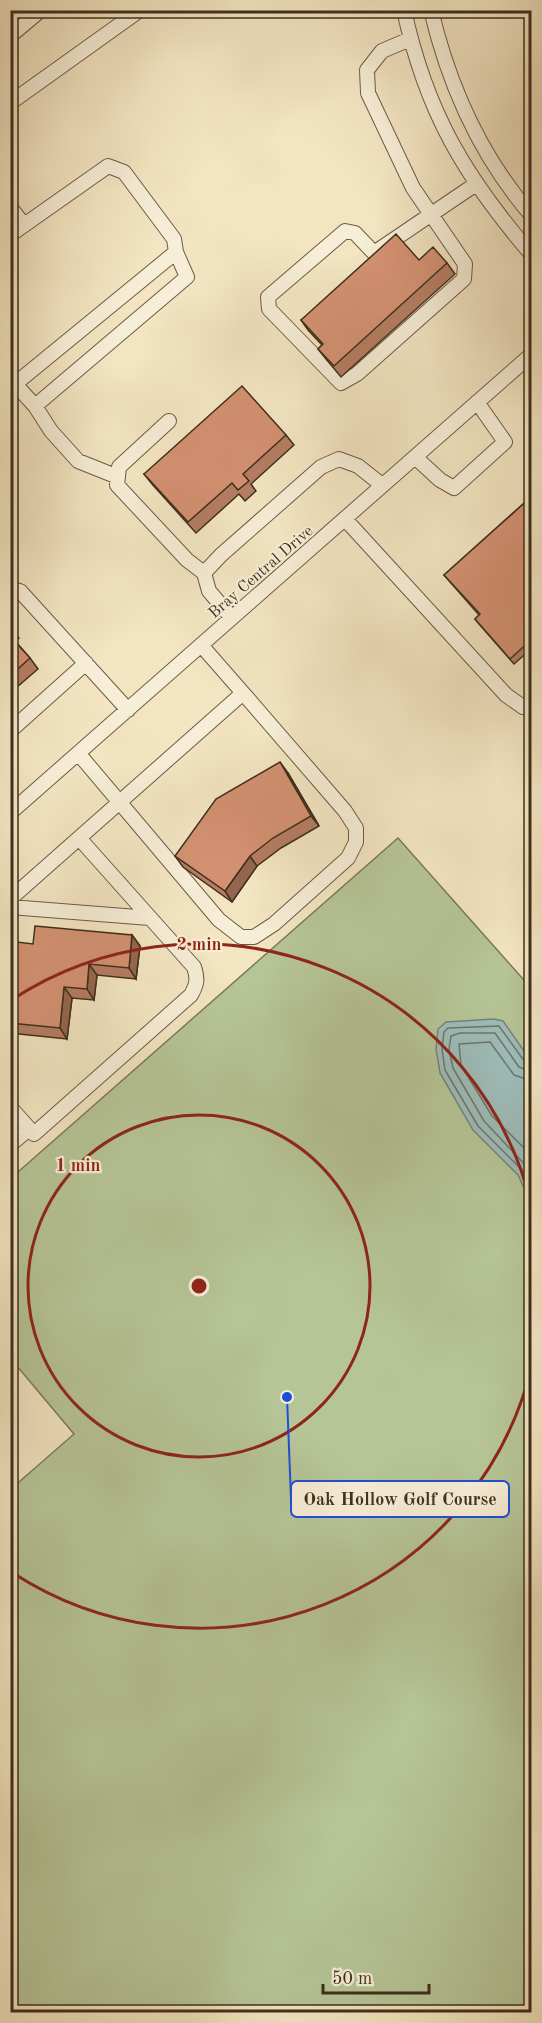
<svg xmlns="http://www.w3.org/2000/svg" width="542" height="2023" font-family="'Old Standard TT',serif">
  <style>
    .green { fill: #b6c597; stroke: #7a7a5a; stroke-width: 1.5 }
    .water { fill: #9dbdba; stroke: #77847b; stroke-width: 1.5 }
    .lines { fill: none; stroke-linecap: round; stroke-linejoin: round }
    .shore { stroke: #6e766b; stroke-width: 1.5 }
    .minor-casing { stroke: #6c5c46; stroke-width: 16 }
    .minor { stroke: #f7eed7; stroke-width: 14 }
    .wall { fill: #b57d62; stroke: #3f2f1c; stroke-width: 1.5 }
    .shaded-wall { fill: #946650; stroke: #3f2f1c; stroke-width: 1.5 }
    .building { fill: #d39172; stroke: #3f2f1c; stroke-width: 1.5 }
    .ring { fill: none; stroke: #8f2418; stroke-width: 3 }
    .labels { text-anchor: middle; stroke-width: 4.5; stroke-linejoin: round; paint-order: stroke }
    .street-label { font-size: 16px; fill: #3f2f1c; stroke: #f7eed7 }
    .centre { fill: #8f2418; stroke: #f7eed7; stroke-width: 3 }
    .ring-label { font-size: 18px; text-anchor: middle; font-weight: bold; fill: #8f2418; stroke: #f7eed7; stroke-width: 4.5; stroke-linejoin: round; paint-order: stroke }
    .leader { fill: none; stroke: #1d4ed8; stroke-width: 2 }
    .callout-dot { fill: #1d4ed8; stroke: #f7eed7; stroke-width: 2 }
    .callout { fill: #f7eed7; stroke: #1d4ed8; stroke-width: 2 }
    .callout-label { font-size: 18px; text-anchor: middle; font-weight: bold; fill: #3f2f1c }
  </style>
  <rect width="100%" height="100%" fill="#f3e5c2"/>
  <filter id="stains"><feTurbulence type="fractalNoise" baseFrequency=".00333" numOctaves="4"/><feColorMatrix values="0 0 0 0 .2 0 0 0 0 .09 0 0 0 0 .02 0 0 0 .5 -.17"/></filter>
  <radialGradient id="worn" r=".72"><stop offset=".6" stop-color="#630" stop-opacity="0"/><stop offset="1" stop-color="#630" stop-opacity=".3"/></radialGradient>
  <!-- green -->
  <path class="green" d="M398,838L531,988V2012H11V1489L74,1434L11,1359L10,1179Z"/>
  <!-- water -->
  <path class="water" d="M494,1019L503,1021L531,1061V1203L518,1175L473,1130L440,1073L436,1049L438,1029L446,1022Z"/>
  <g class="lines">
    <!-- shore -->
    <path class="shore" d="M532,1064L525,1062L499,1026L448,1028L444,1032L442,1049L445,1070L478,1126L523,1171L532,1189
      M532,1072L519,1067L495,1033H460L451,1036L449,1049L453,1068L484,1121L532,1172
      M532,1081L514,1075L490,1042L459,1044L461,1065L492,1116L532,1156"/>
    <defs>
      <path id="minor" d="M404,10C426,112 465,177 532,255
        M431,10C449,86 480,156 532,216
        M10,36L41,10
        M410,39L382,51L367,70L368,93L413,188L465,264L464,279L357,374L341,383L269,309L268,297L345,231L355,233L374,253L476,184
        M10,103L140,10
        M10,207L24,225
        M10,235L108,166L124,172L174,239L176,252L15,384L10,379
        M15,384L35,406L187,277L176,252
        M35,406L51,431L78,461L118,477
        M169,421L119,467L117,485L187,560L204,573
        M415,457L440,480L454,488L505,442L477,402
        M345,519L506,695L523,707L532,708
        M10,589L20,591L128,710
        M232,618L209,591L204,573L221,555L321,467L339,459L358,466L382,485
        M10,731L86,663
        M78,753L219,920L241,937H254L274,924L348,858L356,842V828L345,811L243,693
        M10,813L532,354
        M10,899L243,693L201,645
        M10,907L150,918
        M10,1107L34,1134L191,995C197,984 198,979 194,967L79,838
        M10,1145L29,1129"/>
    </defs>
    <!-- minor casing -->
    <use href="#minor" class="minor-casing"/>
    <!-- minor -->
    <use href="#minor" class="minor"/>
  </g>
  <!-- wall -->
  <path class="wall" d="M419,260L447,263L455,274L341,377L326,359L318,349L322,345L308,330L301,320Z
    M286,435L294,445L251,484L256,491L245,501L239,494L196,533L152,484L144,474Z
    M531,497V649L514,664L479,624L475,619L479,615L444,575Z
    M10,626L19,638L15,641L30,658L38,669L10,693Z
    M288,773L319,826L281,848L257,866L232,902L183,867L175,856Z
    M132,935L140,946L136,979L97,975L94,1000L72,998L67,1039L10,1033V958L15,959L33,944Z"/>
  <!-- shaded-wall -->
  <path class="shaded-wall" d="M280,762L288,773L319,826L311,816Z
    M250,856L257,866L232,902L225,891Z
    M132,935L140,946L136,979L129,968Z
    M89,964L97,975L94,1000L87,989Z
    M64,987L72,998L67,1039L60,1028Z"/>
  <!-- building -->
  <path class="building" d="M396,234L419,260L433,247L447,263L334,366L318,349L323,344L301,320Z
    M242,386L286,435L243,474L249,481L238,490L232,483L188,522L144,474Z
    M531,497V640L510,659L475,619L480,614L444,575Z
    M10,636L30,658L10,676Z
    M280,762L311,816L273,838L250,856L225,891L175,856L216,799Z
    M35,926L132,935L129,968L89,964L87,989L64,987L60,1028L10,1023V958L15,959L17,942L33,944Z"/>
  <!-- distance rings -->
  <g class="ring">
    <circle cx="199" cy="1286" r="171"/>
    <path d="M531 1369A342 342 0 0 1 13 1573M13 999A342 342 0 0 1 531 1203"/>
  </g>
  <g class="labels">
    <!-- street labels -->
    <g class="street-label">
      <text transform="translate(260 571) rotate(-41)" y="6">Bray Central Drive</text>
    </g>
  </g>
  <circle cx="199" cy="1286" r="9" class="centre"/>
  <g class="ring-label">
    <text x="199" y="950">2 min</text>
    <text x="78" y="1171">1 min</text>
  </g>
  <!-- callouts -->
  <path class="leader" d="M287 1397L291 1499"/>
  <circle class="callout-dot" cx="287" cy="1397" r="6"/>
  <rect class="callout" x="291" y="1481" width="218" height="36" rx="6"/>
  <g class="callout-label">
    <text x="400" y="1505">Oak Hollow Golf Course</text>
  </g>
  <!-- margin -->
  <rect width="542" height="2023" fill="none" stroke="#f3e5c2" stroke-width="36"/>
  <rect x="12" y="12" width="518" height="1999" fill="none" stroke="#3f2f1c" stroke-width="3"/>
  <rect x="18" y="18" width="506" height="1987" fill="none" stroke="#3f2f1c" stroke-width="1.5"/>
  <!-- scale -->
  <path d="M323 1984v9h106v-9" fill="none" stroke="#3f2f1c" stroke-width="3"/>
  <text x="332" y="1984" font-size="18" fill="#3f2f1c" stroke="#f7eed7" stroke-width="4.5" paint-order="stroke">50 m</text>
  <rect width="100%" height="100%" filter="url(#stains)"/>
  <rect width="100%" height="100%" fill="url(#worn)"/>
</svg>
